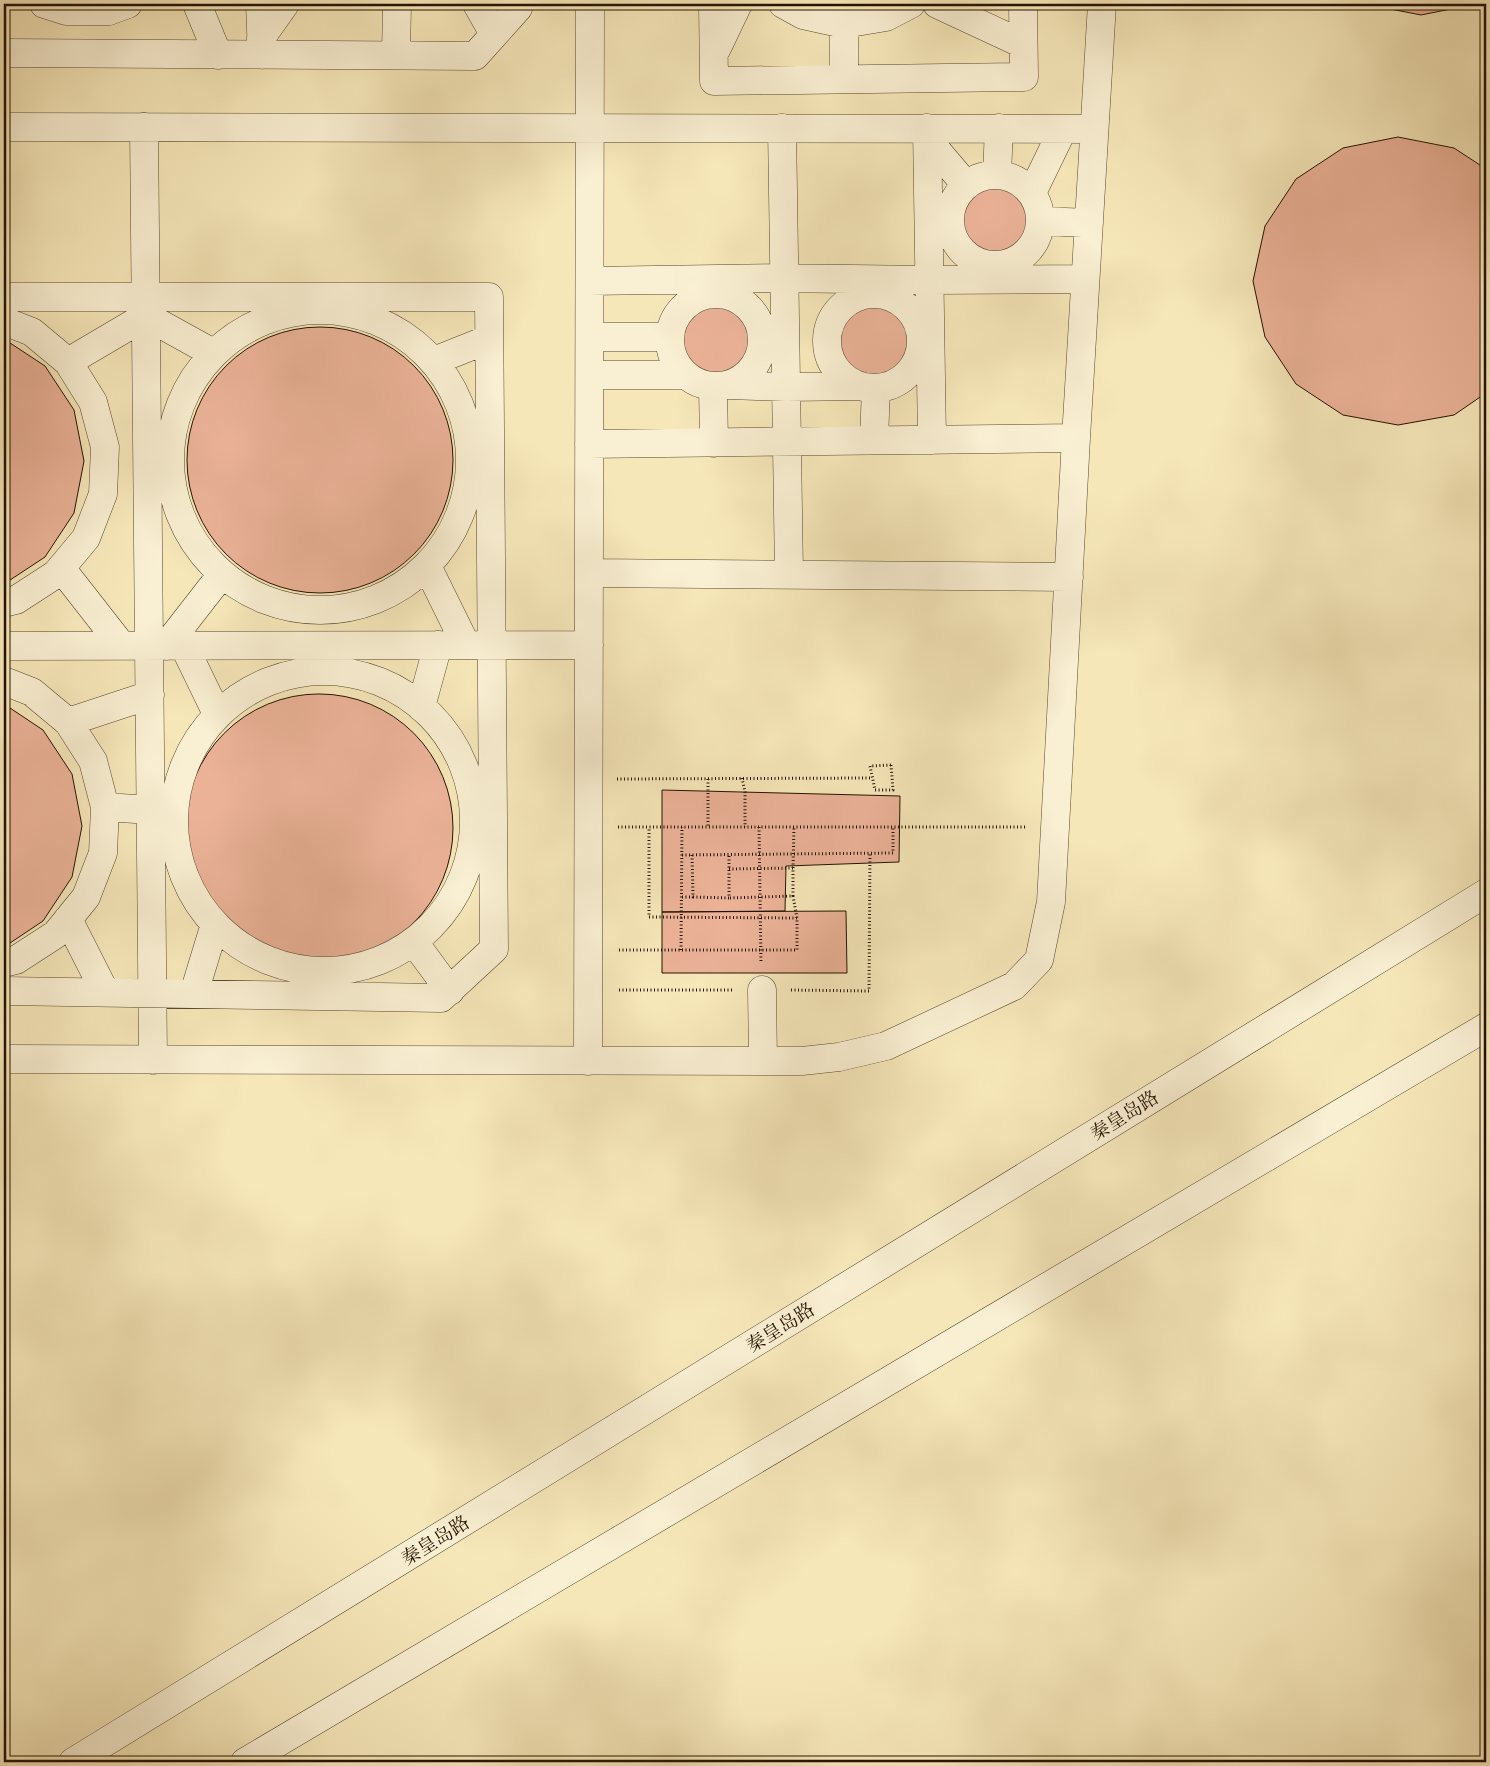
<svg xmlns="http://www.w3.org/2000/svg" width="1490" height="1766" font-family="Vollkorn,'Noto Serif SC',serif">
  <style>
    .building { fill: #ebb298; stroke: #241200 }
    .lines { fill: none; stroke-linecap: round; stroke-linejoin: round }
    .minor-casing { stroke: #58472e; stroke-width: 29 }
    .tertiary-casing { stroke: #58472e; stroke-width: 29 }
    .path { stroke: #241200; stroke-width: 3; stroke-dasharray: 1 2.5; stroke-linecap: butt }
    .minor { stroke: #f9efd2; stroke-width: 28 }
    .tertiary { stroke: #f9efd2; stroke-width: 28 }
    .labels { text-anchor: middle; stroke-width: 5; stroke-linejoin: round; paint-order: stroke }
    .street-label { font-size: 19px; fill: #241200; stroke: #f9efd2 }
  </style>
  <rect width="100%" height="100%" fill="#f6e7b9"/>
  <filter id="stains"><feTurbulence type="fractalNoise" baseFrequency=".004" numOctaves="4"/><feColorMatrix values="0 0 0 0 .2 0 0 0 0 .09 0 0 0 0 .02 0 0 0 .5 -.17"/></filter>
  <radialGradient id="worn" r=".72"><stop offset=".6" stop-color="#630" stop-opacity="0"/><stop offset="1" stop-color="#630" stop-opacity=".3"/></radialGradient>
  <!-- building -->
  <path class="building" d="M1365,4H1476L1421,15Z
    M1398,137L1454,148L1486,169V393L1454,415L1398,425L1343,415L1296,384L1265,337L1253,281L1265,226L1296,179L1343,148Z
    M955 220a41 41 0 1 1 82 0a41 41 0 1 1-82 0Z
    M833 339a41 41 0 1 1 82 0a41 41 0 1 1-82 0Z
    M674 341a41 41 0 1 1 82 0a41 41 0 1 1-82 0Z
    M187 460a133 133 0 1 1 266 0a133 133 0 1 1-266 0Z
    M4,339L45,366L74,410L84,461L74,513L45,557L4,584Z
    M185 828a134 134 0 1 1 268 0a134 134 0 1 1-268 0Z
    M4,704L43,730L72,774L82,826L72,877L43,921L4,947Z
    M662,790L900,796L899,862L786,866L785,911L662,912Z
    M846,911L847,973H662V912Z"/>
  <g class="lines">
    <defs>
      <path id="minor" d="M44,4L66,11H109L128,4
        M197,4L218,55
        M260,4L262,55
        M477,4L494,34
        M713,4L714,81L1024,77L1023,4
        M783,4L803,15L844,24L886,17L911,4
        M937,4L1023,44
        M844,24V79
        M261,38L285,4
        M717,48L738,4
        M4,53L475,56L518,8V4
        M396,55L397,4
        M4,127L1094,129
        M144,127L153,1060
        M782,128L789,574
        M927,128L932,440
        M927,139L966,185
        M997,175L999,128
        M950 220a45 45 0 1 1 90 0a45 45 0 1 1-90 0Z
        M1032,193L1063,129
        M1040,221L1089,223
        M590,281L774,278L929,280L1085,279
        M670 340a46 46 0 1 1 92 0a46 46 0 1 1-92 0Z
        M827 341a47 47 0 1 1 94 0a47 47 0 1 1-94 0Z
        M4,297H489L494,949L441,998L4,991
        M170 460a150 150 0 1 1 300 0a150 150 0 1 1-300 0Z
        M4,321L32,332L68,362L93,402L105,447L103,494L86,538L56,574L16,600L4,603
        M590,337H669
        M434,361L489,339
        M68,362L146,316L213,353
        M590,375H685
        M729,385L786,387L861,386
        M713,387L714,443
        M874,440L876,388
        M589,444L1076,438
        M427,566L466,645
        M61,568L122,646
        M589,573L1069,577
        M4,646L589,645
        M166,646L222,574
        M184,646L217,714
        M174 821a150 150 0 1 1 300 0a150 150 0 1 1-300 0Z
        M4,681L32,692L68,722L93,761L105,807L103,853L86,897L56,934L16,960L4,963
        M421,707L438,645
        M68,722L150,695
        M105,807L151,810
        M68,919L105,992
        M414,942L450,991
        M762,990L763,1061
        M194,993L215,924
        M4,1059L802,1061L839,1057L886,1046L1014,986L1039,960L1051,902L1076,438L1102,4
        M588,1061L590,4"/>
      <path id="tertiary" d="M73,1762L1486,893
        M245,1762L1486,1027"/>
    </defs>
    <!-- minor casing -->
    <use href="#minor" class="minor-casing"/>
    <!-- tertiary casing -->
    <use href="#tertiary" class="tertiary-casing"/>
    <!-- path -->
    <path class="path" d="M891,765L893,790H875L870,766Z
      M742,778L745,792V827
      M617,779L872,778
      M708,779V827
      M618,827H1025
      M759,827L761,962
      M682,855L893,853V827
      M692,855L693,897L729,898V855
      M793,868L794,827
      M729,869L793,868V896L729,898
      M793,896L797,918
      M682,897H693
      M619,950H797V918L649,917V827
      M681,950L682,827
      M619,990H732
      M791,990L869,991L870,853"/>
    <!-- minor -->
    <use href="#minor" class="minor"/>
    <!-- tertiary -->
    <use href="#tertiary" class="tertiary"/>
  </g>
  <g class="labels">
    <!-- street labels -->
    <g class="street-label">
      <text transform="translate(1124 1115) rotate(-32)" y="7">秦皇岛路</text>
      <text transform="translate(780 1327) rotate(-32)" y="7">秦皇岛路</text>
      <text transform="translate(435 1540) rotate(-32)" y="7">秦皇岛路</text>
    </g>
  </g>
  <!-- margin -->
  <rect width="1490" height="1766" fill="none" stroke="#f6e7b9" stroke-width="20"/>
  <rect x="5" y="5" width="1480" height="1756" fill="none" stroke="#241200" stroke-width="2.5"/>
  <rect x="10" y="10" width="1470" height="1746" fill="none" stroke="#241200"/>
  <rect width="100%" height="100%" filter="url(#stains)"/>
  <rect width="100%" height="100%" fill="url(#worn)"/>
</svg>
